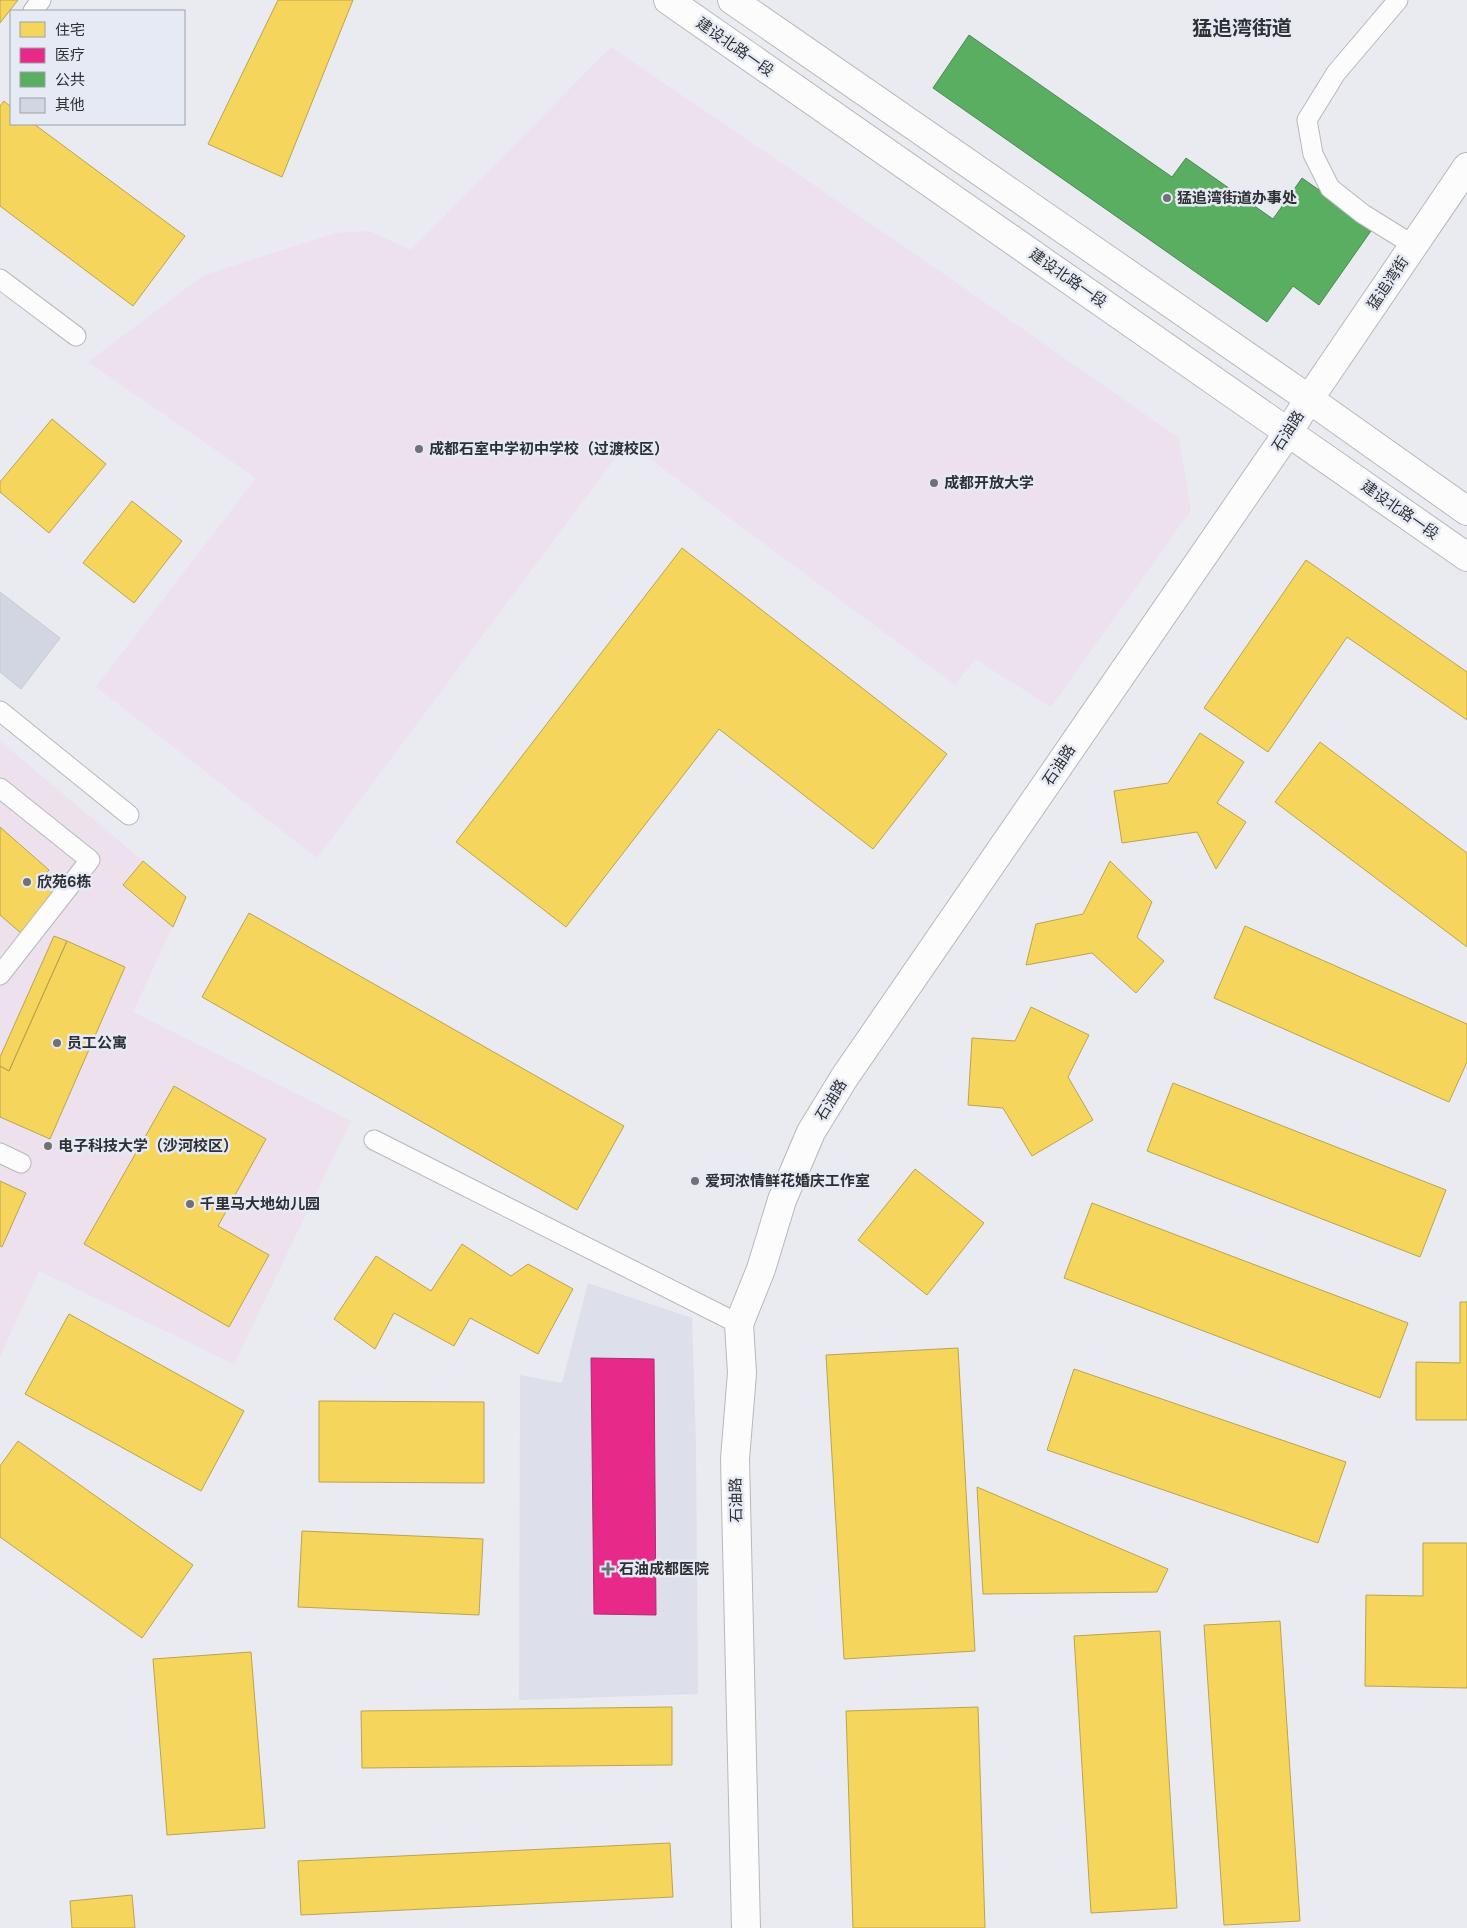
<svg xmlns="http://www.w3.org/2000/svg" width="1467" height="1928" font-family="'DM Sans','Noto Sans SC',sans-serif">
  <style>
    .built { fill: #dde0eb }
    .education { fill: #ece1ec }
    .homes { fill: #f6d55c; stroke: #baa450 }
    .health { fill: #e7298a; stroke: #b02b70 }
    .public { fill: #5aae61; stroke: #4d8853 }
    .building { fill: #d2d6e2; stroke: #c9cace }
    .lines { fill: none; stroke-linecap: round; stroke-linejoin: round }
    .lane-casing { stroke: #b7b8bc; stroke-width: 21 }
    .secondary-casing { stroke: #b7b8bc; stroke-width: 30 }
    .lane { stroke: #fcfcfd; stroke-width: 19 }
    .secondary { stroke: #fcfcfd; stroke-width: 28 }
    .poi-dot { fill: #707175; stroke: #e6eaf4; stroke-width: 2 }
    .labels { text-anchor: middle; stroke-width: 5; stroke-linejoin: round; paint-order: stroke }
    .street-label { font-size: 15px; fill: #2e3033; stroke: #e6eaf4 }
    .poi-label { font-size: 15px; font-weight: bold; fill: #2e3033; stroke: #e6eaf4; text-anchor: start }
    .district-label { font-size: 20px; font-weight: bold; fill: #2e3033; stroke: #e6eaf4 }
  </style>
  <rect width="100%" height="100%" fill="#eaebf0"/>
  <!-- built -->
  <path class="built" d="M588,1283L692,1318L696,1444L698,1694L519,1700L520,1375L562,1383Z"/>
  <!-- education -->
  <path class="education" d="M611,47L905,247L1179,438L1191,510L1051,707L975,659L955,685L627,442L317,858L96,687L256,478L88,362L204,275L336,233L369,231L411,250Z
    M0,741L186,897L133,1012L351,1121L234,1364L39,1271L0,1357Z"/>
  <!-- homes -->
  <path class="homes" d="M0,0H18L0,23Z
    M278,0H353L282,177L208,144Z
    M4,101L11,107V124H34L185,236L133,306L0,206V106Z
    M52,419L106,464L49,533L0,492V482Z
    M132,501L182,541L134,603L83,563Z
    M682,548L947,754L873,849L719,729L566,927L456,842Z
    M1306,560L1467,672V720L1347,637L1268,752L1204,708Z
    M1200,733L1244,762L1217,803L1246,822L1216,869L1197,832L1122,843L1114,791L1168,783Z
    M1320,742L1467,853V947L1275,802Z
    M0,827L49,870L45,875L61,888L22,934L0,915Z
    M143,861L186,897L173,927L123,885Z
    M1110,861L1152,902L1137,937L1164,961L1136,993L1092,953L1026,965L1036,924L1083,914Z
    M249,913L624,1126L577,1210L202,997Z
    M1245,926L1467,1024V1062L1449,1102L1214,998Z
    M54,936L67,941L9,1071L0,1066V1057Z
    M67,941L125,967L50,1139L0,1117V1066L9,1071Z
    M1031,1007L1089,1035L1068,1077L1093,1120L1032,1156L1003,1108L968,1105L972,1038L1015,1041Z
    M1173,1083L1446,1190L1420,1257L1147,1151Z
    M174,1086L266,1139L218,1226L269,1255L229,1327L84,1244Z
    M915,1169L984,1223L927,1295L858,1240Z
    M0,1181L26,1193L2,1247L0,1246Z
    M1092,1203L1408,1323L1380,1398L1064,1278Z
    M462,1244L511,1276L528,1264L573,1289L538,1354L470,1318L454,1346L394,1313L375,1349L334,1319L376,1256L431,1291Z
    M1460,1302H1467V1420H1416V1362L1460,1363Z
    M69,1314L244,1411L201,1491L25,1394Z
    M958,1348L975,1651L844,1659L826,1355Z
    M1074,1369L1346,1462L1318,1543L1047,1450Z
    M319,1401L484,1402V1483L319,1482Z
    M18,1441L193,1565L142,1638L0,1537V1466Z
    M977,1487L1168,1569L1157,1592L983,1594Z
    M302,1531L483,1539L479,1615L298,1607Z
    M1423,1543H1467V1688L1365,1686L1366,1595L1423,1596Z
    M1280,1621L1300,1921L1224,1925L1204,1625Z
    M1160,1631L1177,1908L1091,1913L1074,1636Z
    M251,1652L265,1828L167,1835L153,1659Z
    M672,1707V1765L362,1768L361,1711Z
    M978,1707L985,1928H853L846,1711Z
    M670,1843L673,1897L301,1915L298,1861Z
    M132,1895L135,1928H72L70,1901Z"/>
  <!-- health -->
  <path class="health" d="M591,1358L654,1359L656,1615L594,1614Z"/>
  <!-- public -->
  <path class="public" d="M969,35L1172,177L1186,158L1273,219L1302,178L1373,228L1319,305L1293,286L1267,322L933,88Z"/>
  <!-- building -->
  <path class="building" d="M0,592L60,638L21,689L0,672Z"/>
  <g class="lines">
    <defs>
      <path id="lane" d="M1398,0L1336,73L1307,120L1313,154L1330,188L1363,214L1413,245
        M33,11L41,0
        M0,279L76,336
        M0,711L129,815
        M0,788L90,860L0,975
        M374,1140L739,1324
        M0,1153L21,1163"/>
      <path id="secondary" d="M668,0L1467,557
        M732,0L1309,399L1467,511
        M746,1928L735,1459L742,1373L739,1324L761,1269L782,1200L811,1132L844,1078L1289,431L1309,399L1467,167"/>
    </defs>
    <!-- lane casing -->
    <use href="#lane" class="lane-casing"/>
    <!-- secondary casing -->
    <use href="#secondary" class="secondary-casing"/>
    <!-- lane -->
    <use href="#lane" class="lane"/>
    <!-- secondary -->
    <use href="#secondary" class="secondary"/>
  </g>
  <!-- markers -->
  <g class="poi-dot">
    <circle cx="1167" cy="198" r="5"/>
    <circle cx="419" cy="449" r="5"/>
    <circle cx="934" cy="483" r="5"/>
    <circle cx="27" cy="882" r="5"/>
    <circle cx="57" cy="1043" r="5"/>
    <circle cx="48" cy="1146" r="5"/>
    <circle cx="695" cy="1181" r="5"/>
    <circle cx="190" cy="1204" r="5"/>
    <path d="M605.5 1561.5h5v5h5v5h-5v5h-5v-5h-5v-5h5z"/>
  </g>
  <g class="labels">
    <!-- street labels -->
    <g class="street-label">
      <text transform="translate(735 47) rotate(35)" y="5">建设北路一段</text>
      <text transform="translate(1068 278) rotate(35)" y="5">建设北路一段</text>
      <text transform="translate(1388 283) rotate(-56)" y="5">猛追湾街</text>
      <text transform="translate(1288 431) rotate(-57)" y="5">石油路</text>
      <text transform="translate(1400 510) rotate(35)" y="5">建设北路一段</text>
      <text transform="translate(1059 765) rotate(-56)" y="5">石油路</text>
      <text transform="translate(831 1100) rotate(-59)" y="5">石油路</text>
      <text transform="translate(736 1500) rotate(-91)" y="5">石油路</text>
    </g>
    <!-- poi labels -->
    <g class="poi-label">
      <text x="1177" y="203">猛追湾街道办事处</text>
      <text x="429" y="454">成都石室中学初中学校（过渡校区）</text>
      <text x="944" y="488">成都开放大学</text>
      <text x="37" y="887">欣苑6栋</text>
      <text x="67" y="1048">员工公寓</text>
      <text x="58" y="1151">电子科技大学（沙河校区）</text>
      <text x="705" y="1186">爱珂浓情鲜花婚庆工作室</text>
      <text x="200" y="1209">千里马大地幼儿园</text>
      <text x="619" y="1574">石油成都医院</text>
    </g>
    <!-- district labels -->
    <g class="district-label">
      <text x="1242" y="35">猛追湾街道</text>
    </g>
  </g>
  <!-- legend -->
  <rect x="10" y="10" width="175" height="115" fill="#e6eaf4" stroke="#9ca0a7"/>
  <rect x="20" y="22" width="25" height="15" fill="#f6d55c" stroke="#9ca0a7"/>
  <text x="55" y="35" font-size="15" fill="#2e3033">住宅</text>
  <rect x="20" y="48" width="25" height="15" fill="#e7298a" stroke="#9ca0a7"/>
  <text x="55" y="60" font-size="15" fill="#2e3033">医疗</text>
  <rect x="20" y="72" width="25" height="15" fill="#5aae61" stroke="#9ca0a7"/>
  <text x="55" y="85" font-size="15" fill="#2e3033">公共</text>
  <rect x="20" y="98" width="25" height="15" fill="#d2d6e2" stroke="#9ca0a7"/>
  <text x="55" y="110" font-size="15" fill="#2e3033">其他</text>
</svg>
